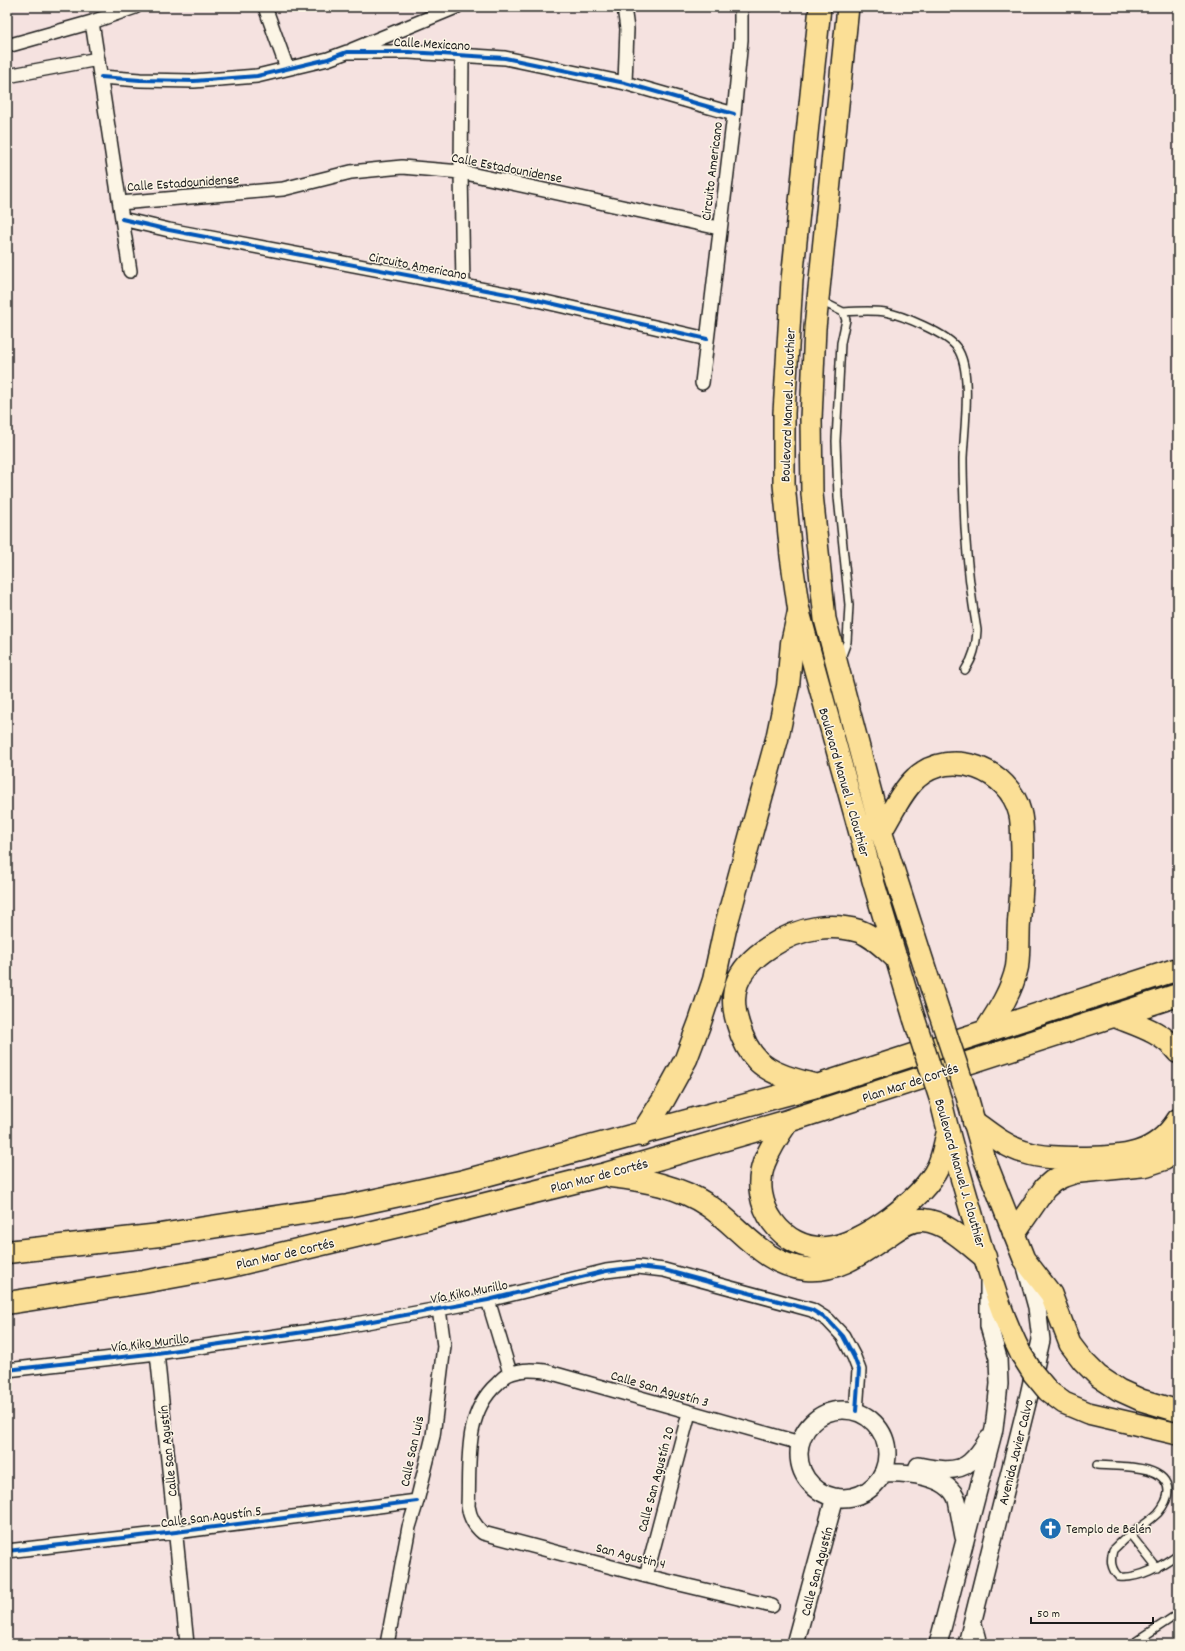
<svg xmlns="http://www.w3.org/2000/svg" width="1185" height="1651" font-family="Dekko,sans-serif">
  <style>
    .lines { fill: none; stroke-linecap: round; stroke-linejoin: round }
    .service-casing { stroke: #1c1c1c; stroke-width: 10 }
    .minor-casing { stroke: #1c1c1c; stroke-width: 16 }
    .tertiary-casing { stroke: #1c1c1c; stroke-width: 20 }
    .primary-casing { stroke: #1c1c1c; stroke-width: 24 }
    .trunk-casing { stroke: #1c1c1c; stroke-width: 25 }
    .service { stroke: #fcf5e5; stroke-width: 7 }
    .minor { stroke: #fcf5e5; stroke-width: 13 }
    .tertiary { stroke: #fcf5e5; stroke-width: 17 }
    .primary { stroke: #fbdf96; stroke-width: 21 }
    .trunk { stroke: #fbdf96; stroke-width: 22 }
    .primary-bridge-casing { stroke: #1c1c1c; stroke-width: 24; stroke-linecap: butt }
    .primary-bridge { stroke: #fbdf96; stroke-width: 21 }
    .cycleway-casing { stroke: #fcf5e5; stroke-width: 6 }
    .cycleway { stroke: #0057b8; stroke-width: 4 }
    .labels { text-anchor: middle; stroke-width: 3; stroke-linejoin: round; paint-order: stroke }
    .street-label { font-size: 14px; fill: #1c1c1c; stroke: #fcf5e5 }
    .poi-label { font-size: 14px; fill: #1c1c1c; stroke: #fcf5e5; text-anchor: start }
  </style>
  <rect width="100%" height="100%" fill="#f5e2e0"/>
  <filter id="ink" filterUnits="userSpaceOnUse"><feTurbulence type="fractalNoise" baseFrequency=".025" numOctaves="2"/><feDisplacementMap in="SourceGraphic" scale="8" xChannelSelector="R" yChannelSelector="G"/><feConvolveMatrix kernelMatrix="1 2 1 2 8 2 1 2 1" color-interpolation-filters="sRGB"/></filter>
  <g filter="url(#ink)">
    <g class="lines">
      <defs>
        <path id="service" d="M819,300L843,312L846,320L841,343L836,441L838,497L849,605L847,642L841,658
          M843,312C857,311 871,310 885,312C902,315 948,334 957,348C973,370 964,430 963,458C963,481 964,505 965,528C967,561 971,596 977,630C976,646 974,657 965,670
          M1097,1465C1118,1467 1167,1463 1168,1491C1168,1498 1163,1507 1158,1513C1150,1521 1140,1527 1131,1534C1124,1538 1119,1545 1113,1550C1110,1561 1111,1569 1119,1577C1140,1579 1161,1566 1178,1554
          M1130,1534L1157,1568
          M1132,1644L1178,1614"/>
        <path id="minor" d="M265,7L287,68
          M624,7L627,29L625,83
          M92,22L130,271
          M7,46L92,22L135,7
          M352,50L456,7
          M462,55L461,172L463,285
          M7,76L98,59
          M101,77L140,80L194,81L257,76L328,59L347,52H409L505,58L625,83L734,114
          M120,203L283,189L351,172L402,167L461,172L719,228
          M122,219L169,230L528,298L707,339
          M702,383L734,114L741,40V7
          M488,1300L510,1373
          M157,1353L187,1644
          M7,1370L157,1353L339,1327L488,1300L606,1271L638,1267L664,1270L812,1310L828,1320L843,1336L854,1357L859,1370L856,1411
          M7,1551L176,1532L417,1501
          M646,1576L689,1413
          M772,1606L646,1576L483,1533C474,1525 470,1518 468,1506C470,1465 463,1414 497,1384C501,1380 506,1374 512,1373C523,1369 534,1370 545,1371L800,1443
          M974,1621L980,1644
          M387,1644L409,1527L417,1501L433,1436L444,1346L439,1309"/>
        <path id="tertiary" d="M799 1454a44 44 0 1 1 88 0a44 44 0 1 1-88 0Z
          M918,1466C933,1469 957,1474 970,1462C977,1456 983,1447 988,1439
          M883,1473C904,1472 949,1475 957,1500L964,1537
          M795,1644L835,1497
          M938,1644L994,1429L999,1384L998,1358L989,1326V1282
          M967,1644L1029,1395L1041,1340L1037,1307L1025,1263"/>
        <path id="primary" d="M820,7L792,280L784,413V484L791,556L799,612L874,884L914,1018
          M848,7L815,328L811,419L812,494L825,619L881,831L939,1012
          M966,1093L985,1160L1024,1259L1051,1294L1070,1344L1083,1361L1098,1376L1119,1390L1141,1400L1178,1411
          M941,1101C950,1142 963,1183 975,1225C988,1269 1000,1313 1021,1354
          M1048,1391L1064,1403L1088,1413L1178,1434"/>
        <path id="trunk" d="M881,831C892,813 901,792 916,778C951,747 1009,769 1020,813C1022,820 1022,829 1022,837C1024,865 1021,893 1019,922C1018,936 1019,952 1017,967C1012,991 998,1012 985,1032
          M1115,1016C1137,1025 1163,1032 1178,1052
          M817,1086C797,1080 774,1076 758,1061C748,1051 742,1038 738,1024C734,1011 732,996 737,983C747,955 789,932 817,928C831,926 846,927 859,931C873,936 885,948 896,958
          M788,1121C779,1134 770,1148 764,1163C749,1204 782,1251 826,1248C861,1246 924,1198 938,1167C943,1157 945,1143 948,1132
          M974,1122C989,1133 1006,1147 1024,1152C1042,1158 1063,1158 1081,1158C1121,1157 1154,1158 1178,1120
          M641,1135L664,1099L686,1059L700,1022L714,980L725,929L777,739L788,686L792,643L799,612
          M611,1176C645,1180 679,1186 709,1206C741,1228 764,1265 806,1269C840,1272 864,1251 891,1233C900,1227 911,1219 923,1220C947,1222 967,1243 985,1257
          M1014,1233L1045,1188L1053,1181L1063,1176L1075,1172L1146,1165L1164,1159L1178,1150
          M7,1252L160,1235L348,1206L460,1182L817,1086L1178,969
          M7,1303L143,1282L226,1267L406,1224L602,1175L788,1121L1178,995"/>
      </defs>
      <!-- service casing -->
      <use href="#service" class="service-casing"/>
      <!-- minor casing -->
      <use href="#minor" class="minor-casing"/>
      <!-- tertiary casing -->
      <use href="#tertiary" class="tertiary-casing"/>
      <!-- primary casing -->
      <use href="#primary" class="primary-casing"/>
      <!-- trunk casing -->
      <use href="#trunk" class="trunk-casing"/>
      <!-- service -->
      <use href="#service" class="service"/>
      <!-- minor -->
      <use href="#minor" class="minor"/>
      <!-- tertiary -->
      <use href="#tertiary" class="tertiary"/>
      <!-- primary -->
      <use href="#primary" class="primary"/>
      <!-- trunk -->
      <use href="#trunk" class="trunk"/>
      <defs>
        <path id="primary-bridge" d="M939,1012L966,1093
          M914,1018L941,1101
          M1021,1354L1033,1373L1048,1391"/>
      </defs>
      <!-- primary-bridge casing -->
      <use href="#primary-bridge" class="primary-bridge-casing"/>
      <!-- primary-bridge -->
      <use href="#primary-bridge" class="primary-bridge"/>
      <defs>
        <path id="cycleway" d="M101,77L140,80L194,81L257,76L328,59L347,52H409L505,58L625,83L734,114
          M122,219L169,230L528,298L707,339
          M7,1370L157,1353L339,1327L488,1300L606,1271L638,1267L664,1270L812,1310L828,1320L843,1336L854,1357L859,1370L856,1411
          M7,1551L176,1532L417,1501"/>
      </defs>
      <!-- cycleway casing -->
      <use href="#cycleway" class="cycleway-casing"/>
      <!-- cycleway -->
      <use href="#cycleway" class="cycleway"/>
    </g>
  </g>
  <!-- icons -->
  <defs>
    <symbol id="church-disc" viewBox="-11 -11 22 22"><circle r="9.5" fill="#1f6fb2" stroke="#fcf5e5"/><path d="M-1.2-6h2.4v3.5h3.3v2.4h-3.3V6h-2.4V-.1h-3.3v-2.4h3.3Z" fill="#fff"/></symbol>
  </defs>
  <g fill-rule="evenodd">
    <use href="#church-disc" x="1038" y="1516" width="25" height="25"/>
  </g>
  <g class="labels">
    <!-- street labels -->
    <g class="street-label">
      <text transform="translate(432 43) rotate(3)" y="5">Calle Mexicano</text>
      <text transform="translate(507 167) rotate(11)" y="5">Calle Estadounidense</text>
      <text transform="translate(711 171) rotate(-83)" y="5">Circuito Americano</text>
      <text transform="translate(183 182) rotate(-4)" y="5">Calle Estadounidense</text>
      <text transform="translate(418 265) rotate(11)" y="5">Circuito Americano</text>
      <text transform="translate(787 405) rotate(-88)" y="5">Boulevard Manuel J. Clouthier</text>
      <text transform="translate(845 782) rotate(74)" y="5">Boulevard Manuel J. Clouthier</text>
      <text transform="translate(910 1082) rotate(-18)" y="5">Plan Mar de Cortés</text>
      <text transform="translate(961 1173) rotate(74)" y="5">Boulevard Manuel J. Clouthier</text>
      <text transform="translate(599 1175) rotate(-15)" y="5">Plan Mar de Cortés</text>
      <text transform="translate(285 1253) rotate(-13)" y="5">Plan Mar de Cortés</text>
      <text transform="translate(469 1291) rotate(-11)" y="5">Vía Kiko Murillo</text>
      <text transform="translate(150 1342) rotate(-7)" y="5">Vía Kiko Murillo</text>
      <text transform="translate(660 1388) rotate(16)" y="5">Calle San Agustín 3</text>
      <text transform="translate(167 1451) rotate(-96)" y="5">Calle San Agustín</text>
      <text transform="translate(411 1451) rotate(-78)" y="5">Calle San Luis</text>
      <text transform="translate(1015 1452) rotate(-76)" y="5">Avenida Javier Calvo</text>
      <text transform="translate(655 1479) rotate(-75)" y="5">Calle San Agustín 20</text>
      <text transform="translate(211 1516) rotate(-7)" y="5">Calle San Agustín 5</text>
      <text transform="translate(631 1555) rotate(14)" y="5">San Agustin 4</text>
      <text transform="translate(816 1571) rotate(-75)" y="5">Calle San Agustín</text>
    </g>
    <!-- poi labels -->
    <g class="poi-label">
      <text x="1066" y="1533">Templo de Belén</text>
    </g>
  </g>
  <!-- margin -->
  <rect width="1185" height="1651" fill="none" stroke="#fcf5e5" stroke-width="24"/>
  <rect x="12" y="12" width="1161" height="1627" fill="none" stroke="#1c1c1c" stroke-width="1.5" filter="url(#ink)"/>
  <!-- scale -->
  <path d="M1031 1617v6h122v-6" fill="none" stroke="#1c1c1c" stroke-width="2"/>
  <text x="1037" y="1617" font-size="12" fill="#1c1c1c" stroke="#fcf5e5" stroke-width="3" paint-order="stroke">50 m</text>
</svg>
